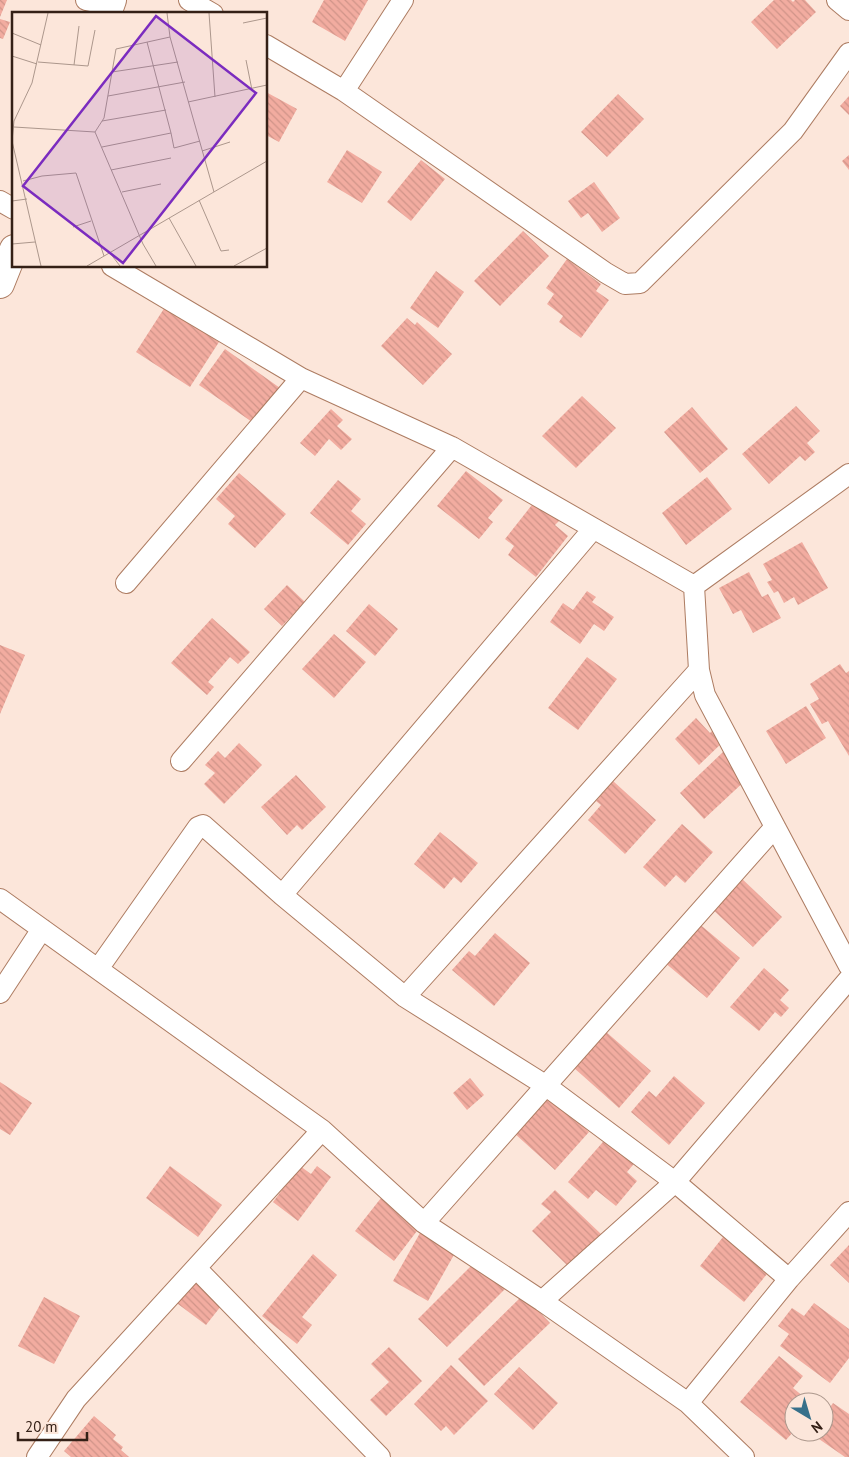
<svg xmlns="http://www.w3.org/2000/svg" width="849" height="1457" font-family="'PT Sans',sans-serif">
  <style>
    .building { fill: url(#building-back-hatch) }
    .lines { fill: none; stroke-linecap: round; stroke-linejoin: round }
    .minor-casing { stroke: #ad7c62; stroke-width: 22 }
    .primary-casing { stroke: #ad7c62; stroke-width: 30 }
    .minor { stroke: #fff; stroke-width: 20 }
    .primary { stroke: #fff; stroke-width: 28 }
    .inset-road { fill: none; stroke: #ac978c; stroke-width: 1 }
    .view { fill: #7b2cbf; fill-opacity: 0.15; stroke: #7b2cbf; stroke-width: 2.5 }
    .inset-edge { fill: none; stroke: #342016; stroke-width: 2.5 }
  </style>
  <defs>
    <pattern id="building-back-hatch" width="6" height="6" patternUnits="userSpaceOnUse" patternTransform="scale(1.25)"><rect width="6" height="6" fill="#f2aca0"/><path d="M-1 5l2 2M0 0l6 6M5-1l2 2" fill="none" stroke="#d09489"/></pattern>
  </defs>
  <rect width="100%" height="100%" fill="#fce6da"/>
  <!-- building -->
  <path class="building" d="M0,0H7L0,17Z
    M324,0H368L345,41L312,22Z
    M774,0H791L793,2L795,0H805L816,12L777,49L751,22Z
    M0,19L10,22L3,39L0,38Z
    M266,92L297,109L279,142L266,135Z
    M618,94L644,119L607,157L581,132Z
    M849,96V115L840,106Z
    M347,150L382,172L362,203L327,182Z
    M849,155V170L842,161Z
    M421,160L445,179L411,221L387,202Z
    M594,182L620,218L602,232L588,213L581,218L568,201Z
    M523,231L549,256L500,306L474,281Z
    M567,259L601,284L596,291L609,300L581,338L559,322L563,316L547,304L554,294L546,288Z
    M436,271L464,292L438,328L410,308Z
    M165,307L219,342L190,387L136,352Z
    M407,318L415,325L417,322L452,354L423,385L381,346Z
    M225,349L280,388L255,424L199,385Z
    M582,396L616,428L576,468L542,436Z
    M796,406L820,431L807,443L815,452L805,461L800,456L769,484L742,454Z
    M692,407L728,449L700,473L664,432Z
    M331,409L343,420L337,426L352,439L341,450L329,439L315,456L300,443Z
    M466,471L503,500L488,518L493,522L479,539L437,506Z
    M239,473L286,514L255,548L228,524L235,516L216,499Z
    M707,477L732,509L686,545L662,513Z
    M338,480L361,499L351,511L366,524L348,545L310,513Z
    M535,501L559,521L555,525L568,536L536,577L508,555L514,546L505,539Z
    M802,542L828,588L798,605L794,597L784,603L778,591L774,593L767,582L772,580L763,564Z
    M749,572L762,597L768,594L781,618L753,633L741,610L733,614L719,588Z
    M287,585L305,602L282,626L264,609Z
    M587,591L596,597L592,602L614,617L604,631L594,624L580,644L550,622L563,603L573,610Z
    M369,604L398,629L375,656L346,631Z
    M212,618L250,652L238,664L230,657L208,682L214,687L207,695L171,663Z
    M334,634L366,662L334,698L302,669Z
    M0,645L25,655L0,714Z
    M587,657L617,679L578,730L548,708Z
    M840,664L846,673L849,671V756L828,721L822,724L810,704L819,699L810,684Z
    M806,706L826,738L786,764L766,731Z
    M696,718L710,733L713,730L724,741L699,765L675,739Z
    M239,743L262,765L224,804L204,784L215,773L205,765L218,751L225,758Z
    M723,752L748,778L704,819L680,793Z
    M296,775L326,807L302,830L297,825L287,835L261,807Z
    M613,781L656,820L625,854L588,820L601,805L596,801Z
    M682,824L713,852L685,883L676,875L665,887L643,867Z
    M440,832L478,863L461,883L454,877L444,889L414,864Z
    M739,876L782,917L753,947L710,907Z
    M697,922L740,958L707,998L664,962Z
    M495,933L530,963L494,1006L452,970L469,951L475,956Z
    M764,968L789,990L780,1000L789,1008L781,1017L775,1012L759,1031L730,1007Z
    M605,1031L651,1071L619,1108L573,1067Z
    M674,1076L705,1103L669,1145L631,1112L649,1091L656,1097Z
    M470,1078L484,1095L467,1110L453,1093Z
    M0,1082L32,1103L10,1135L0,1129Z
    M549,1095L589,1132L555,1170L514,1133Z
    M609,1135L638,1159L627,1172L637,1181L616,1206L596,1190L588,1199L568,1182Z
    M170,1166L222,1205L198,1237L146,1198Z
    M300,1166L311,1174L317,1166L331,1177L298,1221L273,1202Z
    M555,1190L601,1234L569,1267L532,1231L551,1212L541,1204Z
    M381,1198L420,1227L394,1261L355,1231Z
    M420,1233L455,1253L428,1301L393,1281Z
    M723,1237L767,1274L744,1302L700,1266Z
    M849,1245V1283L830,1265Z
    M313,1254L337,1275L302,1317L312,1325L297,1344L262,1316Z
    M476,1261L505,1289L447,1347L418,1319Z
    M193,1276L225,1301L206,1325L174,1301Z
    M523,1295L550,1323L484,1386L458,1359Z
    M44,1297L80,1316L54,1364L18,1346Z
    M814,1303L849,1329V1358L830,1383L780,1346L789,1334L778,1326L792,1308L804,1316Z
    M389,1347L422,1381L386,1416L370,1400L389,1382L371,1364Z
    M779,1356L803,1376L793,1388L810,1402H794V1431L786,1440L740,1402Z
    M451,1365L488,1401L454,1435L446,1426L441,1431L414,1404Z
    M519,1367L558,1403L533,1430L494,1394Z
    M833,1403L849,1414V1457H845L819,1439L830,1422L824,1416Z
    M94,1416L116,1435L113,1439L123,1447L121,1450L129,1457H71L64,1451Z"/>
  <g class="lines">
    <defs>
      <path id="minor" d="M86,0L110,5
        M189,0L213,14
        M837,0L849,10
        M266,45L344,91L606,273L625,284L640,283L793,131L849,53
        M344,91L403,0
        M0,201L14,209
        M112,266L301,378L452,447L694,586L699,670L705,695L849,966
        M593,529L282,895L405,997L545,1085L675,1182L789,1279
        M126,583L301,378
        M694,586L849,474
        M181,761L452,447
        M0,899L322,1130L424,1223L542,1301L688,1403L744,1457
        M98,969L198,827L203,825L282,895
        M0,993L42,929
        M405,997L699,670
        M424,1223L775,827
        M196,1268L380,1457
        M542,1301L675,1182L849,979
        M688,1403L789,1279L849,1212
        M37,1457L76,1399L322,1130"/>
      <path id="primary" d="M107,14L112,0
        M0,284L14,249"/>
    </defs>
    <!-- minor casing -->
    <use href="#minor" class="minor-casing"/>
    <!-- primary casing -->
    <use href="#primary" class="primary-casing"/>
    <!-- minor -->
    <use href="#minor" class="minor"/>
    <!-- primary -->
    <use href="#primary" class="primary"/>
  </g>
  <!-- overview -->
  <g transform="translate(12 12)">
    <rect width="255" height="255" fill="#fce6da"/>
    <path class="inset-road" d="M155,1L158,25L202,180M197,1L203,85M231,11L255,6M0,21L29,33M0,44L25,52M234,48L240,78M26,50L76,54L83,18M62,53L67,14M100,60L166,50M96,84L173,70M176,90L255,73M90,109L154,98M2,115L83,120M159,121L162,136L188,129M0,129L2,109L20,71L36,1M0,129L29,254M90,135L159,121L135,30M190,139L218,130M99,158L159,146M11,169L30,164L64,161L92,244M110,180L149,172M187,188L209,239L217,238M0,189L15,187M157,206L184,254M61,215L79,209M0,232L23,230M98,241L108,254M75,254L255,149M144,254L131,232L83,120L92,106L104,37L158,25M222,254L255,236"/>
    <path class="view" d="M144,4L244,81L111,251L11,174Z"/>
    <rect width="255" height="255" class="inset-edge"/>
  </g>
  <!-- north arrow -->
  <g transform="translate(809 1417) rotate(142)"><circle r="24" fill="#fce6da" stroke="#ac978c"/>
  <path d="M0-4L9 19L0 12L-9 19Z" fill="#37708a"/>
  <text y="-8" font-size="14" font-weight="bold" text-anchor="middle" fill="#342016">N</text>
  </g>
  <!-- scale -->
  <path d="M18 1432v8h69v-8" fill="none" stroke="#342016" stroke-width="2.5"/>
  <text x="25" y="1432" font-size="15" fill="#342016" stroke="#fce6da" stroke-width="4" paint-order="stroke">20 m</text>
</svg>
